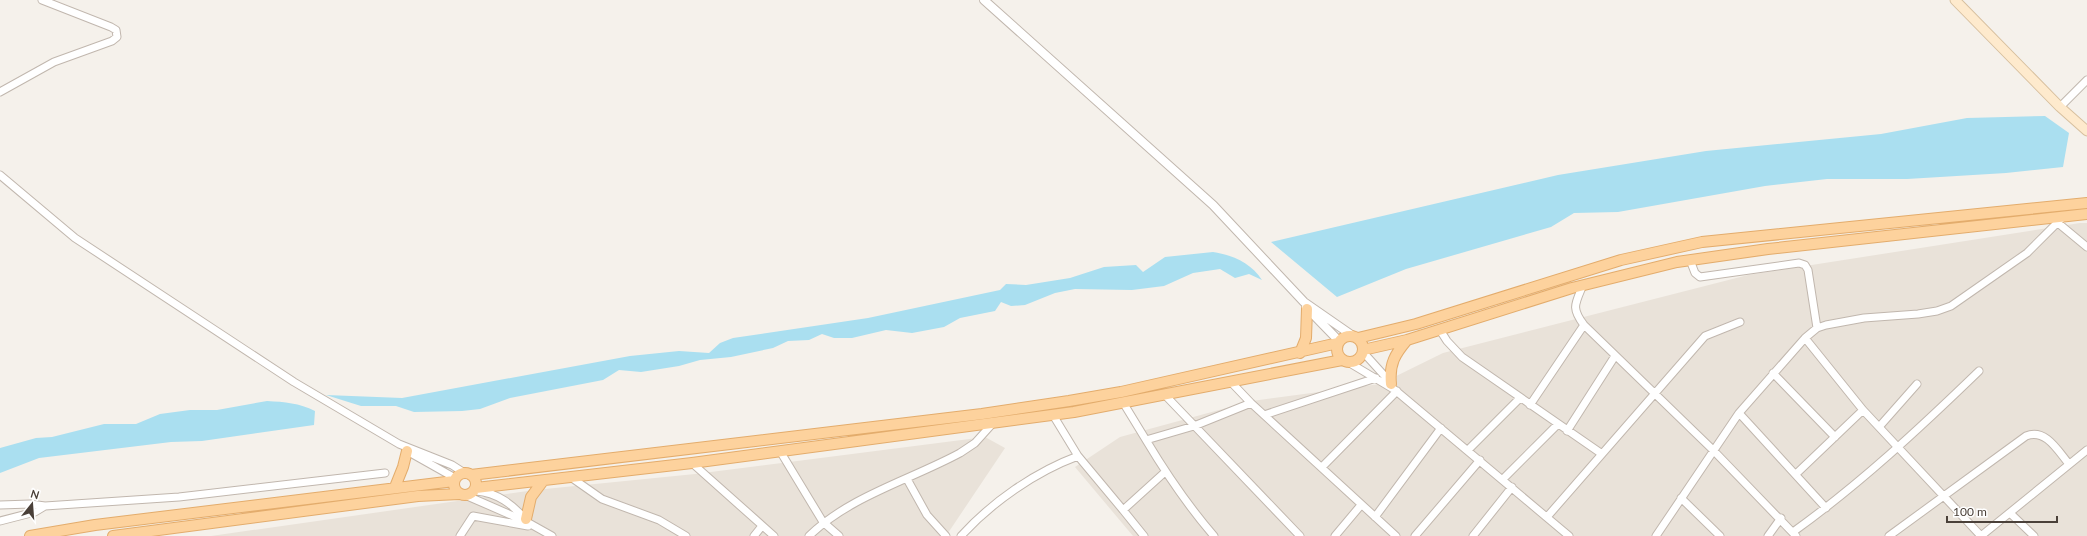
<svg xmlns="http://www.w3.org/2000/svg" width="2087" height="536" font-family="Lato,sans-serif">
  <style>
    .residential { fill: #e9e2d9 }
    .water { fill: #aadff0 }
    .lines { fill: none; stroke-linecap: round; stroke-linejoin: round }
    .minor-casing { stroke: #c1b7ae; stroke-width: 9 }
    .tertiary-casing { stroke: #c1b7ae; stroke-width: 10 }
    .secondary-casing { stroke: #d7bf9e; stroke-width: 11 }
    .primary-casing { stroke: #e3ac6c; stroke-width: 12 }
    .minor { stroke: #fff; stroke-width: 7 }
    .tertiary { stroke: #fff; stroke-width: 8 }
    .secondary { stroke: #feeacd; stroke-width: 9 }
    .primary { stroke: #fdd29d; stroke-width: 10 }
  </style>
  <rect width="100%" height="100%" fill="#f5f1eb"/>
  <!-- residential -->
  <path class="residential" d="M2080,223H2087V536H1133L1075,467L1120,437L1252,401L1380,384L1443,353L1748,275Z
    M985,437L1005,448L946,536H211L535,490L695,474Z"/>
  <!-- water -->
  <path class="water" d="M2045,116L2069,133L2063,167L2006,173L1907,179H1827L1765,186L1618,212L1574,213L1551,227L1406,269L1337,297L1271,242L1558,175L1706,151L1881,134L1967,118Z
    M1213,252C1233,255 1251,263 1262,280L1249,274L1235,278L1220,269L1193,273L1164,286L1132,290L1075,289L1055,293L1025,305L1011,306L1001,302L995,311L960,318L944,327L912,333L886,330L852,338H834L822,334L809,340L788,341L773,348L731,357L700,360L679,366L641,372L619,370L603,380L510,398L480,409L462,411L414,412L396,406H361L326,395L402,398L630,356L679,351L709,353L720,343L733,338L868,318L1000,290L1006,284L1026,285L1070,278L1104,267L1136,265L1143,272L1165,257Z
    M267,401C285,402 299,403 315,411L314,425L202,441L171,442L39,458L0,473V448L36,438L52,437L104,424H136L160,414L190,410H217Z"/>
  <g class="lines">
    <defs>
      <path id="minor" d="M0,92L54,62L112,41L117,37L116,30L111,27L42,0
        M2060,107L2087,80
        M0,175L75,238L294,382L399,444L452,465L466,474
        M2058,223L2087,247
        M1690,260L1695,273L1700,277L1799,263L1805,265L1808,270L1817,328
        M1583,285C1575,304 1571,308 1584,325L1713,450L1796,536
        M1440,330L1447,341L1462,357L1602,454
        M1805,338L1863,410L1981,536
        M1363,352L1391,383
        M1348,362L1395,390L1569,536
        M1773,373L1835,437
        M1230,381L1251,403L1396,536
        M1165,395L1300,536
        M1124,404L1146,440
        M1530,405L1584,325
        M1739,413L1826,508
        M1264,415L1376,378
        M1879,427L1917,384
        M1567,431L1615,356
        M1468,450L1520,398
        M407,451L455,478
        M780,451L823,522L839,536
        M1078,456L1123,510
        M692,463L774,536
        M1322,467L1397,391
        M1796,474L1863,410
        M572,478L602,499L659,520L686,536
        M907,479L927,515L946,536
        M1503,479L1558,424
        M476,491C498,493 512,504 526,520
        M465,495L527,522L552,536
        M1681,498L1720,536
        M0,505L30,504L45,506
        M2010,513L2034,536
        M1375,517L1441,428
        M1547,517L1705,336L1740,322
        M0,521L35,512L45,506L179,497L385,473
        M1793,532C1860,484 1920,428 1979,371
        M460,536L473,516L528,526
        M754,536L762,526
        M809,536C850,496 910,480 960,453L975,443L993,423
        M961,536C992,502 1035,472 1078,456L1053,415
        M1144,536L1123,510L1165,472
        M1214,536C1188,506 1167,475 1146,440L1194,426L1251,403
        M1335,536L1361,505
        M1415,536L1480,460
        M1473,536L1512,487
        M1656,536L1739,413L1805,338L1817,328L1826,325L1864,318L1918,314L1937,311L1951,306L2027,253L2064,216
        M1768,536L1781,518
        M1889,536L2026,436C2046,428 2058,451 2069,464
        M1981,536L2087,450"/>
      <path id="tertiary" d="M984,0L1213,205L1304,302L1353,336
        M1306,307L1339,341"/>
      <path id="secondary" d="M1955,0L2060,107L2087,131"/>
      <path id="primary" d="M1337 349a13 13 0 1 1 26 0a13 13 0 1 1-26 0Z
        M1358,338L1416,324L1621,260L1702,242L2087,203
        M1363,350L1407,340L1572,288L1677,262L1768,249L2087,214
        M1300,353L1306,338L1307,309
        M1391,384C1389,364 1395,354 1407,340
        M454 484a11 11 0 1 1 22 0a11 11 0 1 1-22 0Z
        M471,475L982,414L1069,401L1121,392L1338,343
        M395,487L403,467L407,451
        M476,488L692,463L1074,412L1342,360
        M526,519L531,497L543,481
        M30,536L95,525L454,481
        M113,536L418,496L459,494"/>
    </defs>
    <!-- minor casing -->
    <use href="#minor" class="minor-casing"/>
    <!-- tertiary casing -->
    <use href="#tertiary" class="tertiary-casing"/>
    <!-- secondary casing -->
    <use href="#secondary" class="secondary-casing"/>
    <!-- primary casing -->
    <use href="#primary" class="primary-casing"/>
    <!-- minor -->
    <use href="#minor" class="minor"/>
    <!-- tertiary -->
    <use href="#tertiary" class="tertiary"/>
    <!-- secondary -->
    <use href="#secondary" class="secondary"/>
    <!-- primary -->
    <use href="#primary" class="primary"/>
  </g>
  <!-- north arrow -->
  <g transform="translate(32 504) rotate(17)" stroke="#ffffff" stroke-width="3" paint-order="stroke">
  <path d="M0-3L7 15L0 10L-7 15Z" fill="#4a4039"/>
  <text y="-6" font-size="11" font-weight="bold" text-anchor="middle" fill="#4a4039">N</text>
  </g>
  <!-- scale -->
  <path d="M1947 516v6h110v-6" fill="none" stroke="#4a4039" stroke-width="2"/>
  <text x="1953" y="516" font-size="12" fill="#4a4039" stroke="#ffffff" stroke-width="3" paint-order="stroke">100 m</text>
</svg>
